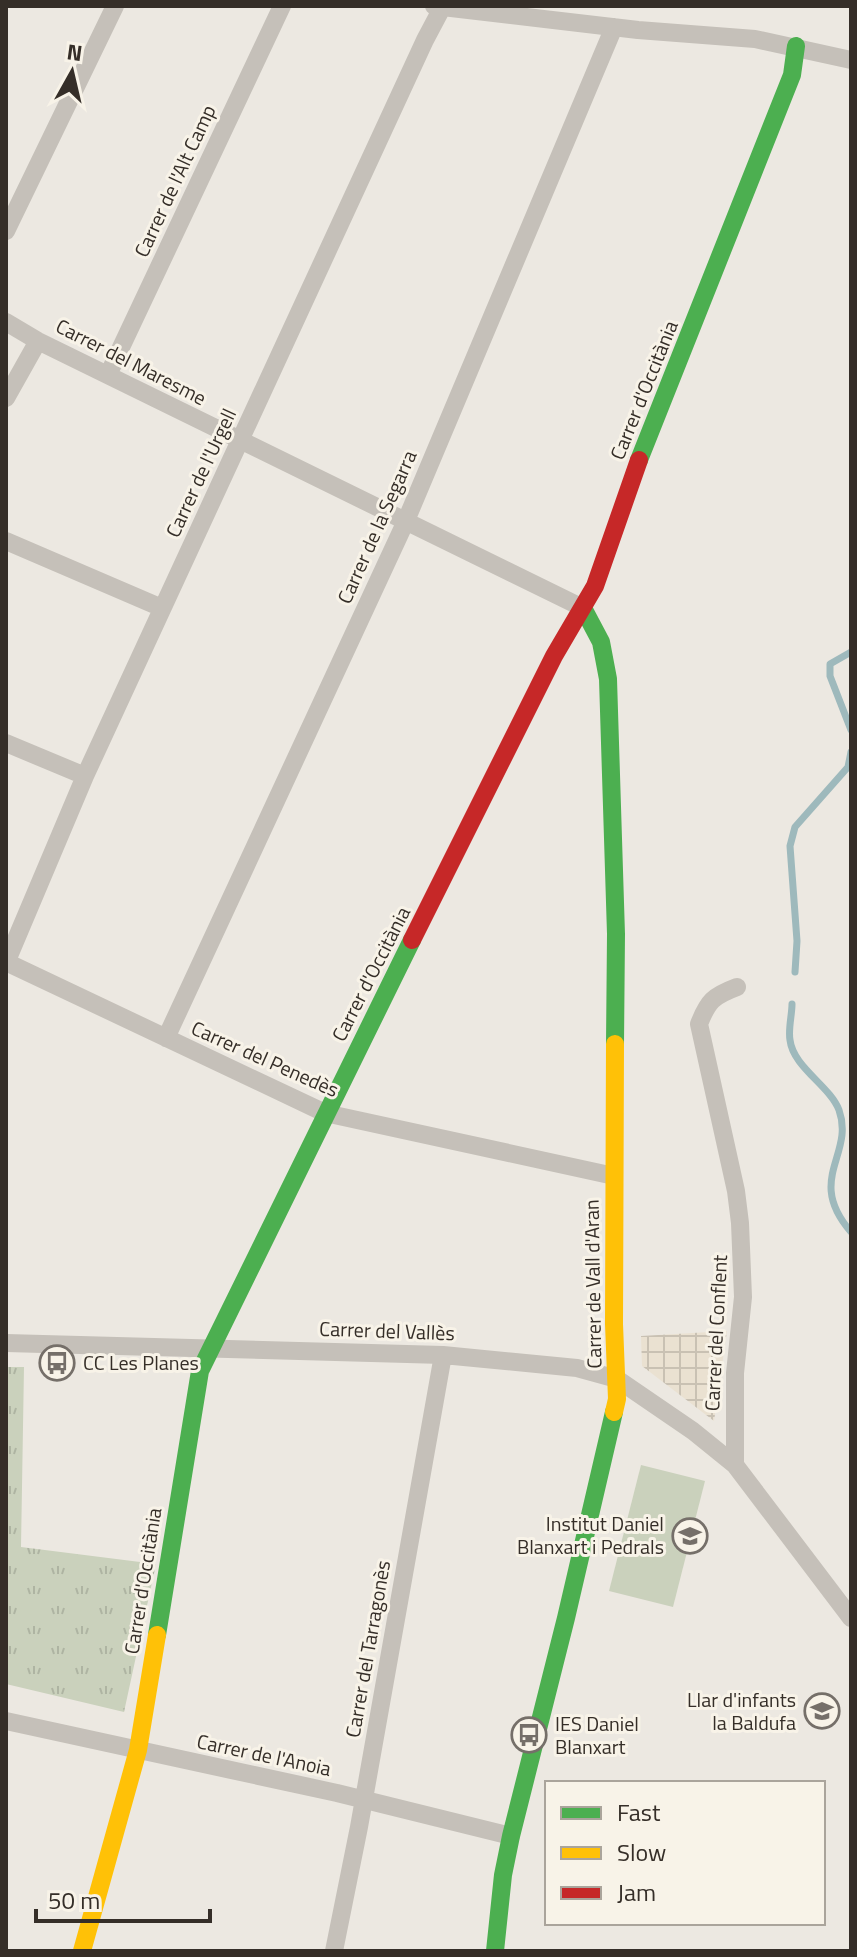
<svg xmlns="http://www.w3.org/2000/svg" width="857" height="1957" font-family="'Titillium Web',sans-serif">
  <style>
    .grass { fill: url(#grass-tufts) }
    .garden { fill: #cad1bc }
    .plaza { fill: url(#plaza-grid) }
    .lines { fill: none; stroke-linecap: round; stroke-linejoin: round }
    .stream { stroke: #9eb9bc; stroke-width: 7 }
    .street { stroke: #c5c0b9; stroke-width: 18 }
    .fast { stroke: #4caf50; stroke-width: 18 }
    .slow { stroke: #ffc107; stroke-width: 18 }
    .jam { stroke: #c62828; stroke-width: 18 }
    .labels { text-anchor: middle; stroke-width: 6; stroke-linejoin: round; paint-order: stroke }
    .street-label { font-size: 20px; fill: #352e28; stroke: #f8f3e8 }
    .poi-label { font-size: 20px; fill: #352e28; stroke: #f8f3e8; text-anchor: start }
  </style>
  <defs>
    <pattern id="grass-tufts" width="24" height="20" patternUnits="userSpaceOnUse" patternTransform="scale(2)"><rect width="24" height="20" fill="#cad1bc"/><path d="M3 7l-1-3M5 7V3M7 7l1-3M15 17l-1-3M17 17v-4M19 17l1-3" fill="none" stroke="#aeb4a2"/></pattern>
    <pattern id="plaza-grid" width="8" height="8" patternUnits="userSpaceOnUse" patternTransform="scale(2)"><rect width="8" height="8" fill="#eae1d1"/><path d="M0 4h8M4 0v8" fill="none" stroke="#c9c1b3"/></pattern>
  </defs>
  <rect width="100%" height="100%" fill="#ece8e1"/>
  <!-- grass -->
  <path class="grass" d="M6,1367H24L21,1547L156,1564L124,1712L6,1684Z"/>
  <!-- garden -->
  <path class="garden" d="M641,1465L705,1481L673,1607L609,1591Z"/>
  <!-- plaza -->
  <path class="plaza" d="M727,1331L714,1421L642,1366L641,1336Z"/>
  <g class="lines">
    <!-- stream -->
    <path class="stream" d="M851,652L830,664V676L851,730
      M795,972L797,941L790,846L795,827L848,767L851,752
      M792,1004C792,1015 788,1029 790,1040C793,1067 830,1086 839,1110C855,1155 805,1179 851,1232"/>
    <!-- street -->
    <path class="street" d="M434,6L638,30L755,39L851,60
      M6,231L115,6
      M6,322L38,341L583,608
      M108,375L282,6
      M6,398L38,341
      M6,541L162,608
      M6,743L85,776
      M6,962L325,1113L614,1176
      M6,963L85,776L425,40L443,6
      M166,1038L405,523L614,27
      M6,1343L443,1355L577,1368L617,1379L693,1431L735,1465L851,1618
      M735,1465V1373L743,1297L740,1223L736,1191L699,1024C708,1001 713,996 737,987
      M6,1721L337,1793L511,1836
      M334,1951L359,1827L443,1355"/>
    <!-- fast -->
    <path class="fast" d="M639,460L792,75L796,46
      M583,608L601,642L608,679L616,934L615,1044
      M157,1635L200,1371L412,940
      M495,1951L503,1875L511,1836L566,1618L614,1412"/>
    <!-- slow -->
    <path class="slow" d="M614,1412L617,1399L614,1324L615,1044
      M82,1951L138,1750L157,1635"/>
    <!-- jam -->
    <path class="jam" d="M412,940L554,656L595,586L639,460"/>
  </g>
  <!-- icons -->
  <defs>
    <symbol id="bus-ring" viewBox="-11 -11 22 22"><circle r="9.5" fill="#f8f3e8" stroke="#756f69" stroke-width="1.5"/><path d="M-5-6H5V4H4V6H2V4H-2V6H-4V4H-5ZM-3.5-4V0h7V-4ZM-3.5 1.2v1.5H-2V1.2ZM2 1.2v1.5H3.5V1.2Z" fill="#756f69"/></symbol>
    <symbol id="school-ring" viewBox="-11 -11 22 22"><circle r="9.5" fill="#f8f3e8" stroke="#756f69" stroke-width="1.5"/><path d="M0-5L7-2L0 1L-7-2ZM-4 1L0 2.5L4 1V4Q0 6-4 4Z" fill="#756f69"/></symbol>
  </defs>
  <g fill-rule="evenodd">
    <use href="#bus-ring" x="37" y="1343" width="40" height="40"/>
    <use href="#school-ring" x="670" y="1516" width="40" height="40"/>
    <use href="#school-ring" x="802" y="1691" width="40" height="40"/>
    <use href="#bus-ring" x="509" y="1715" width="40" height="40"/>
  </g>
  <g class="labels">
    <!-- street labels -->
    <g class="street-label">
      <text transform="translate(175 181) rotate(-65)" y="7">Carrer de l'Alt Camp</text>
      <text transform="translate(131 362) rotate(27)" y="7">Carrer del Maresme</text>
      <text transform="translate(644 390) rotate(-68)" y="7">Carrer d'Occitània</text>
      <text transform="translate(201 473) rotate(-65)" y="7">Carrer de l'Urgell</text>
      <text transform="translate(377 527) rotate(-66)" y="7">Carrer de la Segarra</text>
      <text transform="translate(371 974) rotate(-63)" y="7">Carrer d'Occitània</text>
      <text transform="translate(265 1059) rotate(24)" y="7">Carrer del Penedès</text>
      <text transform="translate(593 1284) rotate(-91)" y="7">Carrer de Vall d'Aran</text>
      <text transform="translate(387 1331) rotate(2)" y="7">Carrer del Vallès</text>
      <text transform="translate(716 1333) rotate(-87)" y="7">Carrer del Conflent</text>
      <text transform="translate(143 1581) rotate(-81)" y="7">Carrer d'Occitània</text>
      <text transform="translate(368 1649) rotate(-80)" y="7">Carrer del Tarragonès</text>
      <text transform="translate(264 1755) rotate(12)" y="7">Carrer de l'Anoia</text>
    </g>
    <!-- poi labels -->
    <g class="poi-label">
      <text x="83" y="1370">CC Les Planes</text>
      <text x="664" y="1531" text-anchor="end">Institut Daniel<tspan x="664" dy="23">Blanxart i Pedrals</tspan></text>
      <text x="796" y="1707" text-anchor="end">Llar d'infants<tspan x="796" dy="23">la Baldufa</tspan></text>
      <text x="555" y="1731">IES Daniel<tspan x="555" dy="23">Blanxart</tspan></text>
    </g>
  </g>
  <!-- border -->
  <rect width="857" height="1957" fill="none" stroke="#352e28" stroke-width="16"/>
  <!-- legend -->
  <rect x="545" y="1781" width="280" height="144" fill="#f8f3e8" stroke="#aaa49b" stroke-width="2"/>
  <rect x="561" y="1807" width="40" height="12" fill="#4caf50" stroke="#aaa49b" stroke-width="2"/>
  <text x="617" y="1821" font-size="24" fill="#352e28">Fast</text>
  <rect x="561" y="1847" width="40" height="12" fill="#ffc107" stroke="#aaa49b" stroke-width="2"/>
  <text x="617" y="1861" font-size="24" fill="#352e28">Slow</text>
  <rect x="561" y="1887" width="40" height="12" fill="#c62828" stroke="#aaa49b" stroke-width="2"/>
  <text x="617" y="1901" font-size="24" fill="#352e28">Jam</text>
  <!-- north arrow -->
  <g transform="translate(72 72) rotate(8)" stroke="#f8f3e8" stroke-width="6" paint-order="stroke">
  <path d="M0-6L14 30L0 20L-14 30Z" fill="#352e28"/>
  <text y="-12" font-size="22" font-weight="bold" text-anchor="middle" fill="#352e28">N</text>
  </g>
  <!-- scale -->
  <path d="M36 1909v12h174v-12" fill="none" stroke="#352e28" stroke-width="4"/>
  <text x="48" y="1909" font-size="24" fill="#352e28" stroke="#f8f3e8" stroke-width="6" paint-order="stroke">50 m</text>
</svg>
